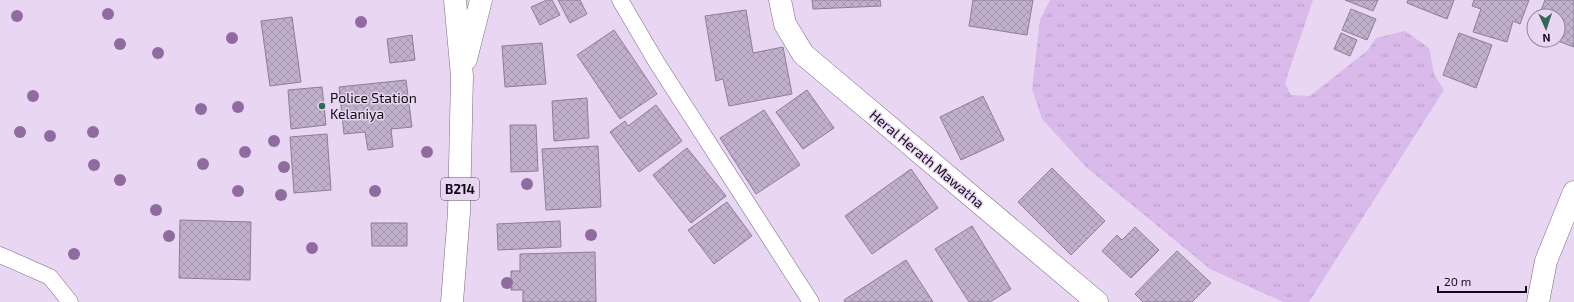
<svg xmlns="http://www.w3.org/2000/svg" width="1574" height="302" font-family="'Exo 2',sans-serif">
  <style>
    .grass { fill: url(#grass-tufts) }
    .building { fill: url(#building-cross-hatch); stroke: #8d7d96 }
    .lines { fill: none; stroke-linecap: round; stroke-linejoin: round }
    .service-casing { stroke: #7a6a83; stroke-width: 17 }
    .minor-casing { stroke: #7a6a83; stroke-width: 23 }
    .primary-casing { stroke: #7a6a83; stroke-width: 23 }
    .service { stroke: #fff; stroke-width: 16 }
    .minor { stroke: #fff; stroke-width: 22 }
    .primary { stroke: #fff; stroke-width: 22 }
    .tree { fill: #8f6ba0 }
    .poi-dot { fill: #316951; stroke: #e8d6f2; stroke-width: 1.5 }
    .labels { text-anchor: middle; stroke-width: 3; stroke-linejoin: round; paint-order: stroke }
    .shield { fill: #e8d6f2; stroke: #514756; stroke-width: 1 }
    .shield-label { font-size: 13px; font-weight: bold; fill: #100a13 }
    .poi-label { font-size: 14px; fill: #100a13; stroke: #e8d6f2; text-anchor: start }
    .street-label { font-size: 14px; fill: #100a13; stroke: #e8d6f2 }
  </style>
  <defs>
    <pattern id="grass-tufts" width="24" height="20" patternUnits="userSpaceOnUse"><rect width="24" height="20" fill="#d9baea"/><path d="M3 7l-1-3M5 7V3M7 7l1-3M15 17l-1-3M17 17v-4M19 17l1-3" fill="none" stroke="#b99fc8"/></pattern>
    <pattern id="building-cross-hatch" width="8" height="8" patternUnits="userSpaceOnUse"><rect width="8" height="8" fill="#c1b0cb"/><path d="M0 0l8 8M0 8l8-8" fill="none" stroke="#a596ad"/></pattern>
  </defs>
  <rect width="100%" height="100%" fill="#e8d6f2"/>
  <!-- grass -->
  <path class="grass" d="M1050,0H1313L1285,83L1291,95L1310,96L1368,50L1376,38L1405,31L1429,48L1434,74L1444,90L1309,302H1283L1210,269L1086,167L1042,119L1032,89L1040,20Z"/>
  <!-- building -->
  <path class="building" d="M547,0H552L560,15L540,25L531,7Z
    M558,0H580L587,14L570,23Z
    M812,0H880L881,6L813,9Z
    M973,0H1033L1027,35L969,26Z
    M1345,0H1378L1373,11Z
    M1408,0H1454L1447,19L1407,3Z
    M1474,0H1529L1520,24L1513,21L1507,42L1473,32L1481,9L1472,6Z
    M1545,0H1574V47L1555,40H1558V16H1539Z
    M1351,9L1376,19L1367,40L1342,30Z
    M746,10L753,53L783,47L792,94L729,106L723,79L716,81L705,16Z
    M292,17L301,82L270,86L261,21Z
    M614,30L657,94L620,119L577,55Z
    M1341,33L1357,40L1350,56L1334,49Z
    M1459,33L1492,45L1476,88L1443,75Z
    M412,35L415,60L390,63L387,39Z
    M542,43L546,84L505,87L502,46Z
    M406,80L412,127L391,129L393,147L368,150L365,132L344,134L339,87Z
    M322,87L326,125L291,129L288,90Z
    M807,90L834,128L803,149L776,112Z
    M983,96L1004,140L961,160L940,117Z
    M587,98L589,138L554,141L552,101Z
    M656,105L682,141L639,172L610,132L625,121L628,126Z
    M764,110L800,165L756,194L720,138Z
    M510,125H536L538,171L511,172Z
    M327,134L331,190L294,193L290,137Z
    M598,146L601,207L546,210L542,149Z
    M687,148L726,196L691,223L653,175Z
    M1052,168L1105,221L1071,255L1018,202Z
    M911,169L938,208L872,254L845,216Z
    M727,202L752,236L714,264L688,230Z
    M180,220L251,222L250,280L179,278Z
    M560,221L561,247L498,250L497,224Z
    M371,223H407V246H372Z
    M972,226L1011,289L990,302H969L935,249Z
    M1135,227L1159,250L1131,278L1102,251L1117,235L1122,240Z
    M1177,251L1211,283L1192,302H1143L1135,294Z
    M595,252L596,302H523V290H511V271H520V254Z
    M906,260L933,302H845L844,300Z"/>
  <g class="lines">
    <defs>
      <path id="service" d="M620,0L657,63L811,302
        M0,255L50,277L70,302"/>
      <path id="minor" d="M780,0L785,24L803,54L1097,302
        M1538,302L1546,261L1574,192"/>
      <path id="primary" d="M466,59L481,0
        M452,302L459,212L462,76L455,0"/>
    </defs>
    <!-- service casing -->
    <use href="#service" class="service-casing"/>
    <!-- minor casing -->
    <use href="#minor" class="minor-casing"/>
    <!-- primary casing -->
    <use href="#primary" class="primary-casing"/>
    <!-- service -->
    <use href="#service" class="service"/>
    <!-- minor -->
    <use href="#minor" class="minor"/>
    <!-- primary -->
    <use href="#primary" class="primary"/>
  </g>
  <!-- trees -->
  <g class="tree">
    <circle cx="108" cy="14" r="6"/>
    <circle cx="17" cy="16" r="6"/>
    <circle cx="361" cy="22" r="6"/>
    <circle cx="232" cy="38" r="6"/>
    <circle cx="120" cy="44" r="6"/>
    <circle cx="158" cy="53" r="6"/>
    <circle cx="33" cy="96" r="6"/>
    <circle cx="238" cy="107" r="6"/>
    <circle cx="201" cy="109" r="6"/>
    <circle cx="20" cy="132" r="6"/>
    <circle cx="93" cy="132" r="6"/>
    <circle cx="50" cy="136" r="6"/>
    <circle cx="274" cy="141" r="6"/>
    <circle cx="245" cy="152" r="6"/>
    <circle cx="427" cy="152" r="6"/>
    <circle cx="203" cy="164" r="6"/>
    <circle cx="94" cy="165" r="6"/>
    <circle cx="284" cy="167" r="6"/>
    <circle cx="120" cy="180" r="6"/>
    <circle cx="527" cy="184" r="6"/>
    <circle cx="238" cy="191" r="6"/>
    <circle cx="375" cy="191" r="6"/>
    <circle cx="281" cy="195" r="6"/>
    <circle cx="156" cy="210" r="6"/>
    <circle cx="591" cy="235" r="6"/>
    <circle cx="169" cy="236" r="6"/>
    <circle cx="312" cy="248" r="6"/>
    <circle cx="74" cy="254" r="6"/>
    <circle cx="507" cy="283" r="6"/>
  </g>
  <!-- markers -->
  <circle class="poi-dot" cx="322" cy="106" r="4"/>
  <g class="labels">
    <!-- shield labels -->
    <rect class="shield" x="441" y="178" width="38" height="22" rx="3"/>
    <g class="shield-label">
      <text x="460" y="194">B214</text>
    </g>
    <!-- poi labels -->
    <g class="poi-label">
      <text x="330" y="103">Police Station<tspan x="330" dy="16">Kelaniya</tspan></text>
    </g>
    <!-- street labels -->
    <g class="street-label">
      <text transform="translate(927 159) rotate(40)" y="5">Heral Herath Mawatha</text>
    </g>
  </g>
  <!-- north arrow -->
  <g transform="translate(1546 28) rotate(177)"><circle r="19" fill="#e8d6f2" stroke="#928499"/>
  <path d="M0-3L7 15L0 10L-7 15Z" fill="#316951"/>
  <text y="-6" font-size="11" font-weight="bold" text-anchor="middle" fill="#100a13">N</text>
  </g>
  <!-- scale -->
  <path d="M1438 286v6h88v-6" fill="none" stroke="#100a13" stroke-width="2"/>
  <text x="1444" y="286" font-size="12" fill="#100a13" stroke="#e8d6f2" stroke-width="3" paint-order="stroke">20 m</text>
</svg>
